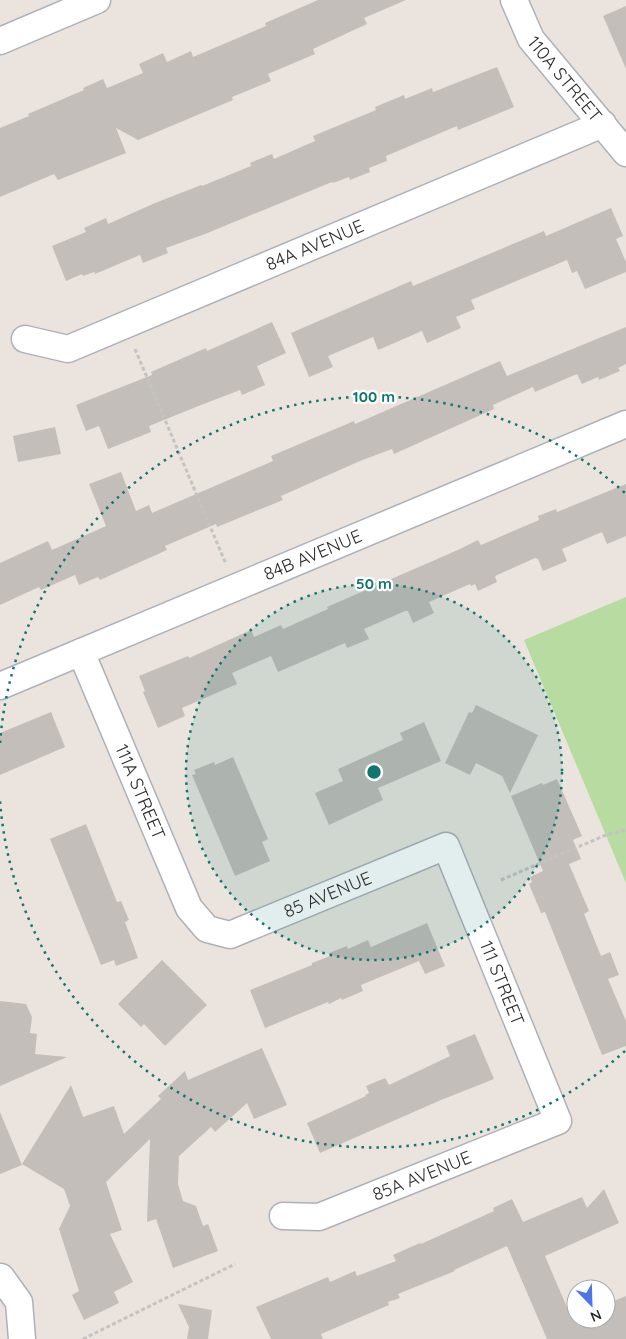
<svg xmlns="http://www.w3.org/2000/svg" width="626" height="1339" font-family="Quicksand,sans-serif">
  <style>
    .green { fill: #b7dba1 }
    .building { fill: #c3beba }
    .lines { fill: none; stroke-linecap: round; stroke-linejoin: round }
    .minor-casing { stroke: #aeb1b9; stroke-width: 29 }
    .path { stroke: #c3c3c3; stroke-width: 3; stroke-dasharray: 4 2.5; stroke-linecap: butt }
    .minor { stroke: #fff; stroke-width: 26 }
    .ring { fill: none; stroke: #0f766e; stroke-width: 2.5; stroke-dasharray: 2.5 5 }
    .labels { text-anchor: middle; stroke-width: 4.5; stroke-linejoin: round; paint-order: stroke }
    .street-label { font-size: 18px; fill: #2a2a2a; stroke: #fff }
    .centre { fill: #0f766e; stroke: #fff; stroke-width: 2.5 }
    .ring-label { font-size: 15px; text-anchor: middle; font-weight: bold; fill: #0f766e; stroke: #fff; stroke-width: 4.5; stroke-linejoin: round; paint-order: stroke }
  </style>
  <rect width="100%" height="100%" fill="#ebe4de"/>
  <!-- green -->
  <path class="green" d="M626,597V883L524,640Z"/>
  <!-- building -->
  <path class="building" d="M318,0H406L364,18L367,24L313,49L315,54L268,74L271,81L232,97L233,100L138,140L116,128L126,153L58,180L54,174L0,197V128L29,116L28,114L84,90L83,88L103,79L107,88L143,73L139,64L163,53L167,62L191,51L193,57L266,26L265,23Z
    M626,6V69L603,16Z
    M497,67L514,107L458,130L457,126L386,156L387,161L369,168L370,172L350,180L349,177L333,183L332,182L205,234L166,248L168,253L143,263L140,255L95,274L94,272L83,276L82,274L66,281L52,246L86,232L84,228L106,218L108,224L155,203L201,185L202,186L251,166L250,163L272,154L274,159L315,141L313,136L376,110L375,107L404,95L405,99L432,88L433,92Z
    M611,208L623,236L616,239L626,262V272L585,289L577,271L572,273L567,260L471,300L475,309L456,317L461,328L427,343L422,331L378,350L373,337L328,356L333,367L309,377L291,333L411,281L413,286L544,231L546,236Z
    M272,322L286,353L257,366L265,385L242,395L240,390L196,407L149,426L151,432L108,449L99,426L86,431L76,405L152,375L151,372L206,348L207,351Z
    M626,327V364L618,368L620,371L599,380L598,377L582,384L577,374L535,392L533,387L493,405L494,409L394,454L392,449L360,461L281,496L283,500L217,527L216,524L165,546L167,550L100,580L98,577L79,585L75,575L41,590L39,587L0,605V563L48,541L52,550L106,526L89,484L121,472L136,511L149,505L152,513L273,461L271,456L354,421L355,424L500,361L507,376Z
    M55,427L61,454L18,462L13,436Z
    M626,484V536L607,544L602,532L562,549L567,561L543,571L538,559L535,558L495,576L497,582L478,591L475,584L471,586L470,584L429,602L434,613L413,623L408,611H405L364,629L369,639L347,648L345,643L278,672L271,656L232,673L237,684L182,708L185,716L158,728L143,692L145,691L139,676L188,656L189,658L251,630L254,637L281,625L283,629L328,609L327,607L460,549L478,540L481,545L539,520L538,516L556,509L557,512Z
    M476,705L538,735L510,793L502,776L476,763L470,775L445,763L469,712L472,713Z
    M51,712L65,747L0,775V733Z
    M424,722L441,761L378,788L383,800L329,825L315,793L343,781L338,769L403,740L400,733Z
    M233,757L268,839L262,842L270,861L235,876L192,775L196,774L194,770L214,762L215,765Z
    M557,779L582,836L573,840L581,859L569,864L589,911L584,914L601,956L610,952L619,975L608,979L626,1021V1046L602,1055L551,927L545,912L541,913L529,884L532,882L530,877L543,871L511,796L542,783L543,785Z
    M86,824L117,902L121,901L129,920L125,922L138,958L116,966L114,960L101,965L50,839Z
    M427,923L445,966L425,974L419,961L361,985L363,991L342,1000L341,998L329,1004L328,1002L265,1028L250,990L312,965V963L330,956L329,953L347,946L348,949L368,940L371,947Z
    M162,960L207,1005L165,1046L144,1024L141,1027L118,1004Z
    M0,1001L26,1004L32,1017L30,1033L37,1034L35,1054L67,1057L0,1086Z
    M475,1034L494,1079L441,1100L320,1153L307,1123L366,1096L365,1095L369,1093L366,1086L385,1078L389,1085L450,1056L446,1046Z
    M262,1048L287,1105L254,1119L247,1103L215,1132L211,1127L179,1156L178,1184L183,1201L196,1206L203,1226L208,1224L218,1251L173,1268L156,1219L147,1222L150,1139L106,1182L122,1230L110,1234L133,1282L114,1292L119,1303L84,1320L72,1295L79,1291L59,1229L70,1206L64,1189L22,1164L71,1085L83,1117L114,1106L124,1134L161,1099L158,1096L185,1071L188,1080Z
    M0,1112L22,1165L0,1174Z
    M604,1189L619,1223L545,1256L572,1319H606V1304L626,1296V1339H547L507,1246L454,1270L455,1271L398,1294L400,1298L388,1302L389,1305L321,1334L323,1339H271L256,1307L328,1277L330,1282L355,1271L357,1276L396,1261L393,1255L420,1243L421,1244L494,1211L493,1208L512,1199L523,1222L582,1197L587,1208Z
    M178,1304L212,1310L208,1339H187L189,1327Z"/>
  <g class="lines">
    <defs>
      <g id="minor">
        <path id="s1" d="M514,0L531,39L626,153"/>
        <path d="M0,41L97,0"/>
        <path id="s2" d="M25,339L68,349L603,124"/>
        <path id="s3" d="M81,652L189,908L207,929L230,935L446,846L558,1121L319,1217L283,1216"/>
        <path id="s4" d="M0,686L626,424"/>
        <path d="M1,1277L19,1302L22,1339"/>
      </g>
    </defs>
    <!-- minor casing -->
    <use href="#minor" class="minor-casing"/>
    <!-- path -->
    <path class="path" d="M135,349L226,564
      M501,880L606,835L626,830
      M83,1339L235,1264"/>
    <!-- minor -->
    <use href="#minor" class="minor"/>
  </g>
  <!-- distance rings -->
  <circle cx="374" cy="772" r="188" fill="#0f766e" fill-opacity=".12"/>
  <g class="ring">
    <circle cx="374" cy="772" r="188"/>
    <path d="M625 1051A375 375 0 0 1 0 801M0 743A375 375 0 0 1 625 493"/>
  </g>
  <g class="labels">
    <!-- street labels -->
    <g class="street-label">
      <text dy="6" stroke="none"><textPath href="#s1" startOffset="95">110A STREET</textPath></text>
      <text dy="6" stroke="none"><textPath href="#s2" startOffset="312">84A AVENUE</textPath></text>
      <text dy="6" stroke="none"><textPath href="#s4" startOffset="339">84B AVENUE</textPath></text>
      <text dy="6" stroke="none"><textPath href="#s3" startOffset="152">111A STREET</textPath></text>
      <text dy="6" stroke="none"><textPath href="#s3" startOffset="435">85 AVENUE</textPath></text>
      <text dy="6" stroke="none"><textPath href="#s3" startOffset="711">111 STREET</textPath></text>
      <text transform="translate(422 1176) rotate(-22)" y="6">85A AVENUE</text>
    </g>
  </g>
  <circle cx="374" cy="772" r="8" class="centre"/>
  <g class="ring-label">
    <text x="374" y="402">100 m</text>
    <text x="374" y="589">50 m</text>
  </g>
  <!-- north arrow -->
  <g transform="translate(591 1304) rotate(157)"><circle r="24" fill="#ffffff" stroke="#aaaaaa"/>
  <path d="M0-4L9 19L0 12L-9 19Z" fill="#5174e5"/>
  <text y="-8" font-size="14" font-weight="bold" text-anchor="middle" fill="#2a2a2a">N</text>
  </g>
</svg>
